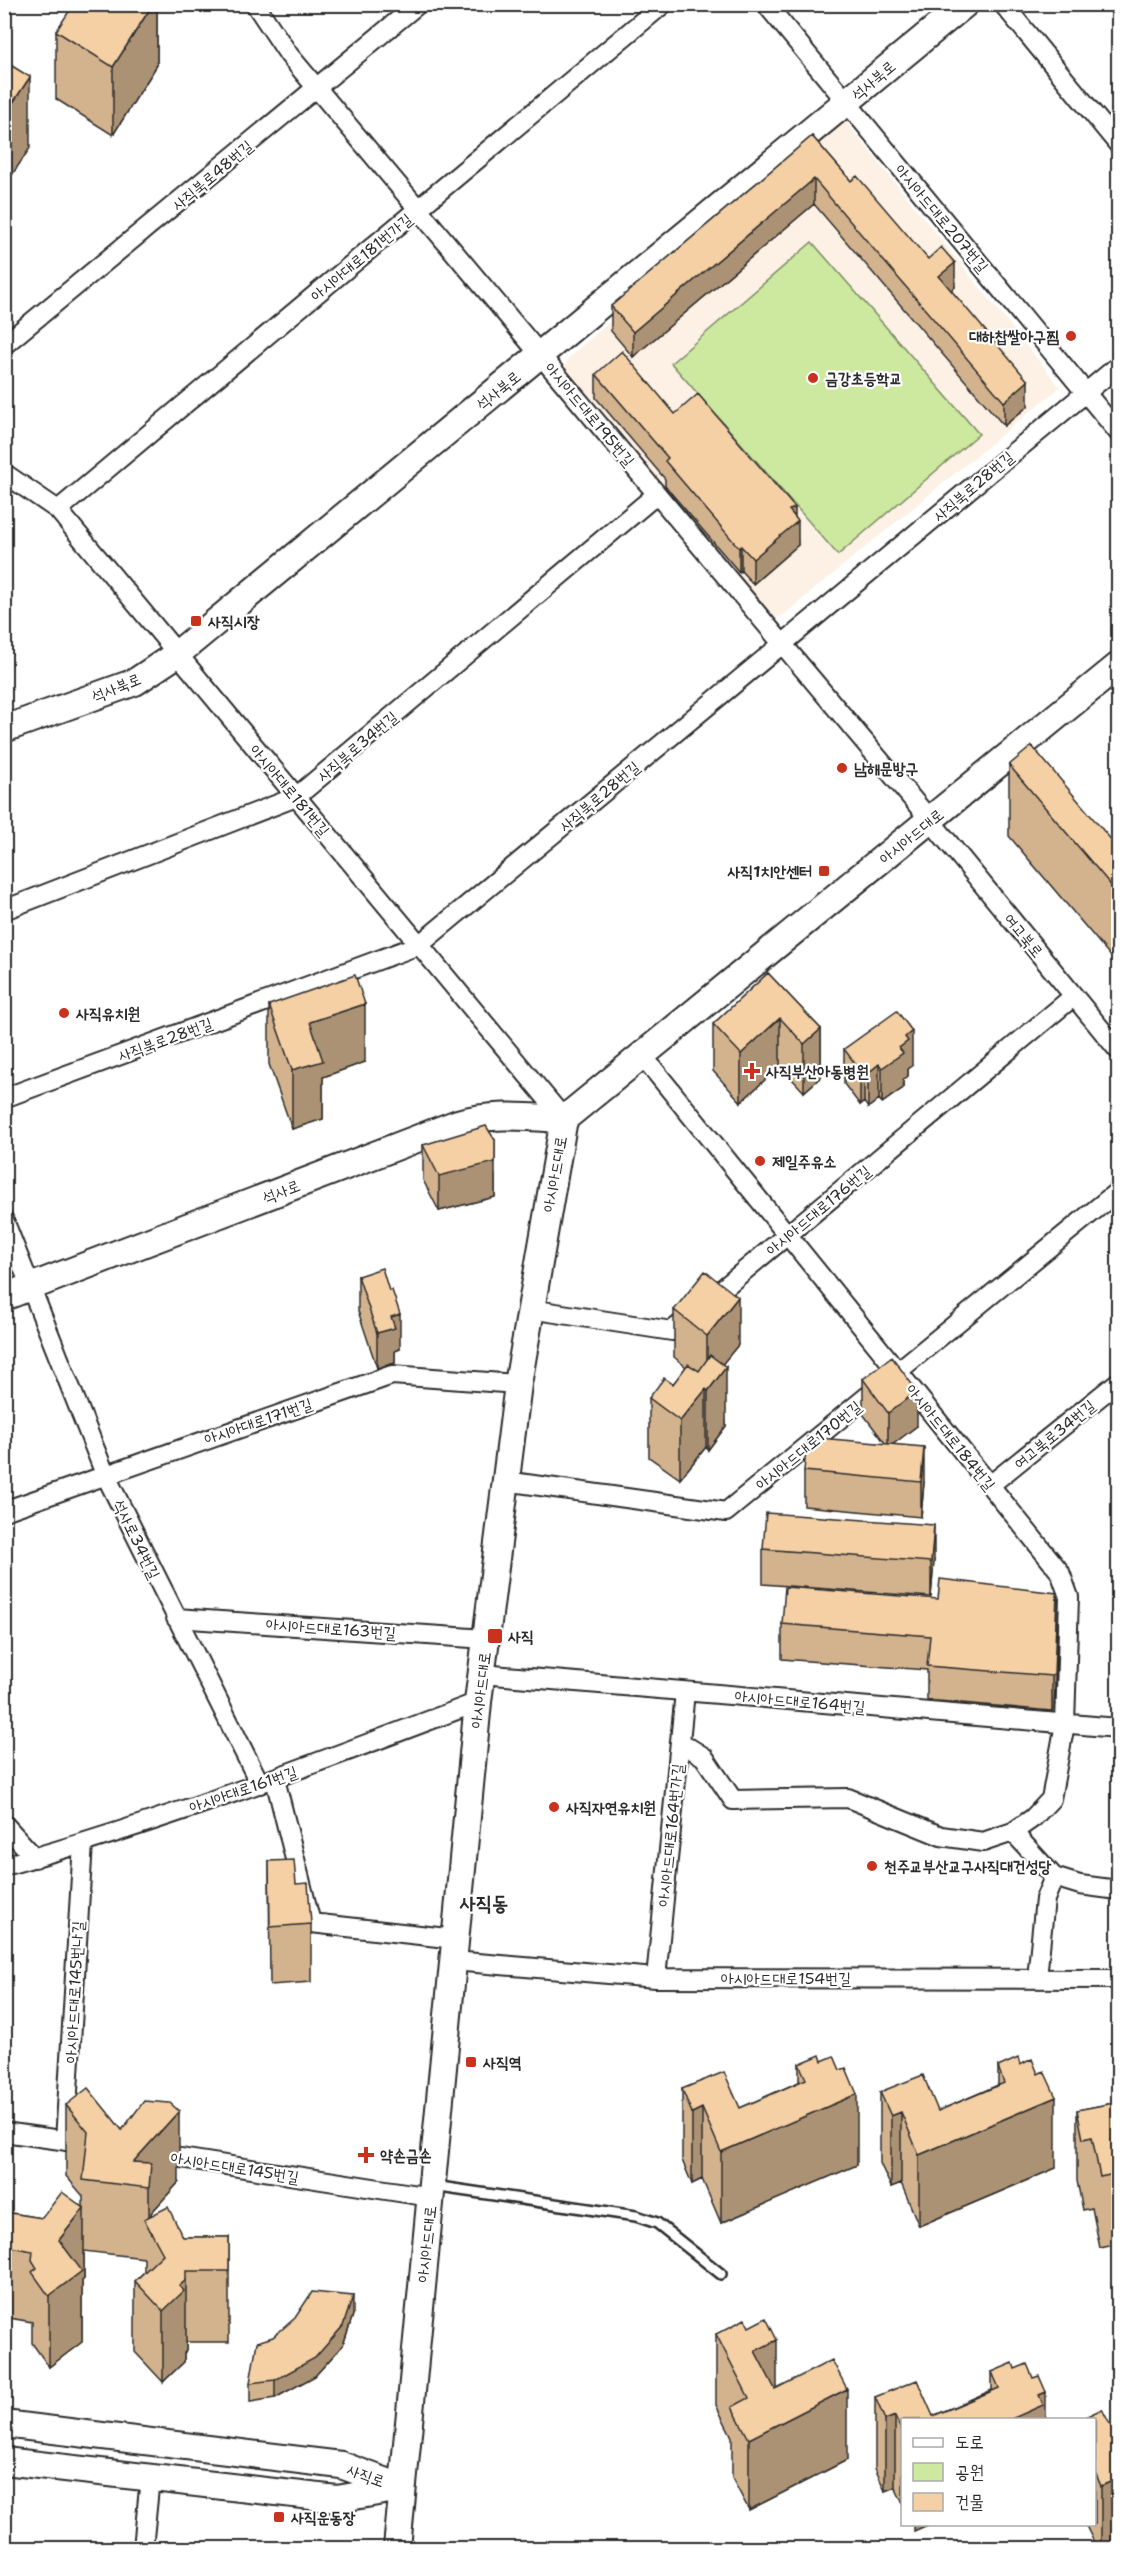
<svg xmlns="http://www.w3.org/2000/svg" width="1123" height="2553" font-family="'Shantell Sans','Poor Story',sans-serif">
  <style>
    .built { fill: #fcf1e4 }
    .green { fill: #cde9a0; stroke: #7c8a66; stroke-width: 1.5 }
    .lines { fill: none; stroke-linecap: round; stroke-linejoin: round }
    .lane-casing { stroke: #2b2b2b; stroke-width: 14 }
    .street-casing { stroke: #2b2b2b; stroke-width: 22 }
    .secondary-casing { stroke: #2b2b2b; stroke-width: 30 }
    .lane { stroke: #fff; stroke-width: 9 }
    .street { stroke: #fff; stroke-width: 18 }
    .secondary { stroke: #fff; stroke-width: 26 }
    .wall { fill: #d3b38e; stroke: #2b2b2b; stroke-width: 1.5 }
    .shaded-wall { fill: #ac9274; stroke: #2b2b2b; stroke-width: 1.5 }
    .building { fill: #f5d0a5; stroke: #2b2b2b; stroke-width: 1.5 }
    .poi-dot { fill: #c8321e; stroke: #fff; stroke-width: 2 }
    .labels { text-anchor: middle; stroke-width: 4.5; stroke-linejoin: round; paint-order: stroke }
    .street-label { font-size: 16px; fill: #2b2b2b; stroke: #fff }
    .poi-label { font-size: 16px; font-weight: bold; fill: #2b2b2b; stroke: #fff; text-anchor: start }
    .quarter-label { font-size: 20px; font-weight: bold; fill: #2b2b2b; stroke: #fff }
  </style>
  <rect width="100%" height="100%" fill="#fff"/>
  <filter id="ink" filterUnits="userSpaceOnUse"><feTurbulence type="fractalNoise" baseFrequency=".0167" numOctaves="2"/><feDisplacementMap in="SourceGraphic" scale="12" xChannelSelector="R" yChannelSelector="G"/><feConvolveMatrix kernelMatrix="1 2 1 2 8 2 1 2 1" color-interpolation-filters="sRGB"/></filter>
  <g filter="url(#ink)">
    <!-- built -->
    <path class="built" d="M843,118L1060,387L782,616L774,619L565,368L568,358Z"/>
    <!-- green -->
    <path class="green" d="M812,242L979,434L838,555L671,363Z"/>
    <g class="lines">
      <defs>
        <path id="lane" d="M433,2186L636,2216L657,2223L721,2274"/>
        <path id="street" d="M255,4L289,55L930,820L1118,1050
          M766,4L1118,432
          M1003,4L1118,144
          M4,345L418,4
          M4,473L58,510L564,1119
          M58,510L663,4
          M4,910L296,797L657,494
          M642,1055L1060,1572L1069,1597L1065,1724L1051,1799L1033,1818L1013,1832
          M4,1098L419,945L1118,366
          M4,1220L105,1474L260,1784
          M530,1309L672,1331L1074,996
          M505,1481L726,1512L1118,1191
          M990,1485L1118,1382
          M4,1511L392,1375L518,1384
          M176,1618L486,1639
          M482,1674L1118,1728
          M680,1742L704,1757L733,1800L848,1798L941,1836L983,1842L1013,1832L1054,1877L1080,1885L1118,1890
          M275,1779L311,1923L456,1939
          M4,1824L35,1858
          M4,1866C166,1821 322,1761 478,1702
          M453,1961L656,1978L1118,1979
          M656,1978L685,1692
          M1037,1978L1045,1899L1054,1877
          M4,2132L89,2144
          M65,2141L83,1843
          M155,2154L431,2197
          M143,2548L150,2478"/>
        <path id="secondary" d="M4,729L135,682L177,654L965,4
          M4,1297L458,1123C493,1113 528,1117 564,1119
          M4,2424L341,2465L401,2487
          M4,2461L337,2499L401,2488
          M397,2548L478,1702L518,1384L564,1119L1118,666"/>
      </defs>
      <!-- lane casing -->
      <use href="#lane" class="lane-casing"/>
      <!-- street casing -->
      <use href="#street" class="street-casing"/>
      <!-- secondary casing -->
      <use href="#secondary" class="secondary-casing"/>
      <!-- lane -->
      <use href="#lane" class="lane"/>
      <!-- street -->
      <use href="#street" class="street"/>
      <!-- secondary -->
      <use href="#secondary" class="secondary"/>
    </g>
    <!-- wall -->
    <path class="wall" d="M157,4V65L113,135L56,99V31Z
      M812,136L851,181L928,259L955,287L951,291L1028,406L1004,426L814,204L633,357L611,331V306Z
      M596,374L675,414L795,517L798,545L753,584L741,571L739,572L665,486V479L596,398Z
      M1009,765L1119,849V969L1113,963V959L1009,836Z
      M768,973L821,1029V1077L804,1092L780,1066L741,1102L713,1071V1024Z
      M269,1005L365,1062L323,1077V1119L292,1129L269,1064Z
      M844,1049L912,1066L908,1069V1076L903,1080V1088L882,1103L879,1099L868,1108L864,1102L860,1105L844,1084Z
      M423,1145L495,1175V1197L439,1211L423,1180Z
      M358,1276L389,1291L400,1349L395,1351V1363L377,1368L358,1311Z
      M674,1310L738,1345L722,1364L726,1426L708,1450L706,1447L680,1479L649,1457V1398L673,1384L686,1367L674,1357Z
      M863,1379L917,1426L893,1444L924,1482L921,1517L804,1506V1471L885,1443L863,1414Z
      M763,1549L934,1560L931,1597L763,1584Z
      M938,1599L1057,1628L1054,1709L1052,1711L927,1700V1670L782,1659V1624Z
      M269,1861L296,1884L311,1924V1982L270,1985Z
      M799,2064L857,2165L721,2223L702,2179L692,2184L682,2160V2089L740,2108L799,2082Z
      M998,2067L1056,2168L919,2226L901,2183L891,2187L880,2163V2092L938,2111L998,2085Z
      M1119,2102V2244L1100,2248L1092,2208L1083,2210L1077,2181V2110Z
      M66,2105L122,2130L179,2182L151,2213V2215L183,2237H229V2342H186V2351L184,2353V2362L163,2382L135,2352V2281L144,2272V2258L84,2251V2279L82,2281V2342L49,2367L32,2343V2322L4,2317V2212L42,2218L83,2207V2196L66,2176Z
      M353,2315L343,2345L315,2376L275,2398L250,2402V2383Z
      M749,2327L777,2388L847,2460L749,2510L732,2478V2437L716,2405V2334Z
      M1015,2369L1046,2420H903V2504L895,2487L885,2491L875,2468V2397L933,2416L992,2390V2372Z
      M1095,2420L1119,2548H1097L1085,2524H1095Z"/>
    <!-- shaded-wall -->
    <path class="shaded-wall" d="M153,4H157V65L113,135V67Z
      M30,77V148L4,187V116Z
      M814,179V204L633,357V332Z
      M955,263V287L939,301V276Z
      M1028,381V406L1004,426V402Z
      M795,508V524L798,521V545L753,584V559L789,510Z
      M741,546V571L739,572V548Z
      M365,1004V1062L323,1077V1119L292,1129V1070L310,1022Z
      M780,1018V1066L741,1102V1054Z
      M821,1029V1077L804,1092V1044Z
      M912,1031V1066L908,1069V1076L903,1080V1088L882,1103V1068L899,1048L905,1037Z
      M879,1064V1099L868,1108V1073Z
      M864,1067V1102L860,1105V1070Z
      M495,1140V1197L439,1211V1176Z
      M738,1297V1345L707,1383V1336Z
      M400,1314V1349L395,1351V1363L377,1368V1333L391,1317Z
      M726,1367V1426L708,1450V1391Z
      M706,1389V1447L680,1479V1421Z
      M917,1391V1426L888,1448V1413Z
      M924,1447V1482L921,1517V1482Z
      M934,1525V1560L931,1597V1562Z
      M1057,1593V1628L1054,1709L1052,1711V1676Z
      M857,2094V2165L721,2223V2152Z
      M1056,2097V2168L919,2226V2155Z
      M702,2108V2179L692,2184V2113Z
      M179,2111V2182L151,2213V2234L149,2228V2188L133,2162Z
      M901,2112V2183L891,2187V2116Z
      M84,2208V2279L82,2281V2342L49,2367V2296L59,2240Z
      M186,2280V2351L184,2353V2362L163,2382V2311L179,2286Z
      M353,2296V2315L343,2345L315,2376L275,2398V2380Z
      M777,2340V2411L755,2351Z
      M847,2389V2460L749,2510V2439Z
      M1046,2392V2420H1009L1039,2395Z
      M895,2416V2487L885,2491V2420Z
      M1119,2478V2548H1101V2486Z
      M914,2524H930L914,2531Z"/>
    <!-- building -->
    <path class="building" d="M74,4H153L113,67L56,31Z
      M4,61L30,77L4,116Z
      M812,136L851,181L857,176L928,259L941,247L955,263L939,276L1028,381L1004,402L814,179L633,332L611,306Z
      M622,351L675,414L698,394L795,508L789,510L798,521L753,559L741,546L739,548L665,461L668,458L596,374Z
      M1032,746L1119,849V898L1113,892L1115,890L1009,765Z
      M768,973L821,1029L804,1044L780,1018L741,1054L713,1024Z
      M355,975L365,1004L310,1022L323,1061L292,1070L269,1005Z
      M897,1011L912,1031L905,1037L908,1041L899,1048L903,1053L882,1068L879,1064L868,1073L864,1067L860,1070L844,1049Z
      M486,1126L495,1140V1162L439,1176L423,1145Z
      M382,1268L389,1291L392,1290L400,1314L391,1317L395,1328L377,1333L358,1276Z
      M705,1271L738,1297L707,1336L674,1310Z
      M710,1355L726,1367L708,1391L706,1389L680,1421L649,1398L664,1378L673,1384L688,1364L699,1371Z
      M892,1357L917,1391L888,1413L863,1379Z
      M807,1437L924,1447L921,1482L804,1471Z
      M766,1513L934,1525L931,1562L763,1549Z
      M940,1579L1057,1593L1054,1674L1052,1676L927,1666L930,1636L782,1624L785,1587L938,1599Z
      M294,1860L296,1884L308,1883L311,1924L270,1927L269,1861Z
      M820,2055L822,2061L834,2056L840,2070L846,2068L857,2094L721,2152L702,2108L692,2113L682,2089L724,2072L740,2108L806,2079L799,2064Z
      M1018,2058L1020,2065L1032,2059L1038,2074L1044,2071L1056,2097L919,2155L901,2112L891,2116L880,2092L923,2075L938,2111L1004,2083L998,2067Z
      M88,2088L122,2130L144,2101L170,2103L179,2111L133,2162L151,2163L149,2188L83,2180L88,2132L66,2105Z
      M1119,2102V2173L1100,2177L1092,2137L1083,2139L1077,2110Z
      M62,2192L84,2208L59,2240L82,2271L49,2296L32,2272L37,2268L32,2260L33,2251L4,2246V2212L42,2218Z
      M168,2207L183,2237H229V2271H186V2280L179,2286L184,2291L163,2311L135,2281L163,2254L144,2219Z
      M312,2292L353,2296L343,2326L315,2358L275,2380L250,2383L257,2342L273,2337L295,2318Z
      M766,2318L777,2340L755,2351L775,2389L832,2360L847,2389L749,2439L732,2407L749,2398L716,2334L745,2319L749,2327Z
      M1013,2363L1015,2369L1027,2364L1033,2378L1039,2376L1046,2392L1039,2395L1043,2405L1009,2420H903V2433L895,2416L885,2420L875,2397L917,2380L933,2416L999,2388L992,2372Z
      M1102,2409L1119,2442V2478L1101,2486L1095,2472V2420H1079Z"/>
  </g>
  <!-- markers -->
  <g class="poi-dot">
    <circle cx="1071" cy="336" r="6"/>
    <circle cx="813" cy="378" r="6"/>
    <rect x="190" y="615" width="12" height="12" rx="3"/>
    <circle cx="842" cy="768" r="6"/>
    <rect x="818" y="865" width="12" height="12" rx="3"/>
    <circle cx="64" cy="1013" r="6"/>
    <path d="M749 1062h6v6h6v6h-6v6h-6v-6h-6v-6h6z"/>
    <circle cx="760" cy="1161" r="6"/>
    <rect x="487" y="1628" width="16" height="16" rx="3"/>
    <circle cx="554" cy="1807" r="6"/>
    <circle cx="872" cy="1866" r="6"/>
    <rect x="465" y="2056" width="12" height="12" rx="3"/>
    <path d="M363 2146h6v6h6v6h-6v6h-6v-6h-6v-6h6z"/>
    <rect x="273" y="2511" width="12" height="12" rx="3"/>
  </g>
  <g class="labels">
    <!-- street labels -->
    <g class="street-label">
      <text transform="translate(873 80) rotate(-40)" y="6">석사북로</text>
      <text transform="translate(212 175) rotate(-40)" y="6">사직북로48번길</text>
      <text transform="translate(942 218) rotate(50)" y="6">아시아드대로207번길</text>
      <text transform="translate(361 257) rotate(-40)" y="6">아시아대로181번가길</text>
      <text transform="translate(498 390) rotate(-39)" y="6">석사북로</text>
      <text transform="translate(590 414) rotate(50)" y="6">아시아드대로195번길</text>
      <text transform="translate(973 486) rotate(-40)" y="6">사직북로28번길</text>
      <text transform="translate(116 687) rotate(-22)" y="6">석사북로</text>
      <text transform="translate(357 746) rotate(-40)" y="6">사직북로34번길</text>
      <text transform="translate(290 790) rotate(50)" y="6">아시아대로181번길</text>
      <text transform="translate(599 796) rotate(-40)" y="6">사직북로28번길</text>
      <text transform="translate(911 836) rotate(-39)" y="6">아시아드대로</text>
      <text transform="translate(1024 935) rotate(51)" y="6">여고북로</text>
      <text transform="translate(165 1039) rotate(-20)" y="6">사직북로28번길</text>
      <text transform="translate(554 1174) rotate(-80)" y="6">아시아드대로</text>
      <text transform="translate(281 1191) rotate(-21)" y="6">석사로</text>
      <text transform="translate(818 1210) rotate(-40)" y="6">아시아드대로176번길</text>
      <text transform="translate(258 1421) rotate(-19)" y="6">아시아대로171번길</text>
      <text transform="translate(1054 1434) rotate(-39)" y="6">여고북로34번길</text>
      <text transform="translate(951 1437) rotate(51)" y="6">아시아드대로184번길</text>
      <text transform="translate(808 1445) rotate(-39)" y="6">아시아드대로170번길</text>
      <text transform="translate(137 1539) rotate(64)" y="6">석사로34번길</text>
      <text transform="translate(331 1628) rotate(4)" y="6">아시아드대로163번길</text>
      <text transform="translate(480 1690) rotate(-83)" y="6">아시아드대로</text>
      <text transform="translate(800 1701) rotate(5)" y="6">아시아드대로164번길</text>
      <text transform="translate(243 1789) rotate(-19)" y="6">아시아대로161번길</text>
      <text transform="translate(670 1835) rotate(-84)" y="6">아시아드대로164번가길</text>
      <text x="786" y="1984">아시아드대로154번길</text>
      <text transform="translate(74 1992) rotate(-87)" y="6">아시아드대로145번나길</text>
      <text transform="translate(235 2167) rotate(9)" y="6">아시아드대로145번길</text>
      <text transform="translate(426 2244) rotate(-84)" y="6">아시아드대로</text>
      <text transform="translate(366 2475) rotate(20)" y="6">사직로</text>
    </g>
    <!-- poi labels -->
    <g class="poi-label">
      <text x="1059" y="342" text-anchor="end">대하찹쌀아구찜</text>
      <text x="825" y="384">금강초등학교</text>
      <text x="208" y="627">사직시장</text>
      <text x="854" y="774">남해문방구</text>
      <text x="812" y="877" text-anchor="end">사직1치안센터</text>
      <text x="76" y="1019">사직유치원</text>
      <text x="766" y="1077">사직부산아동병원</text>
      <text x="772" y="1167">제일주유소</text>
      <text x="508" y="1642">사직</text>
      <text x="566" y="1813">사직자연유치원</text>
      <text x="884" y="1872">천주교부산교구사직대건성당</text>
      <text x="483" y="2068">사직역</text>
      <text x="380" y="2161">약손금손</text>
      <text x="291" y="2523">사직운동장</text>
    </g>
    <!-- quarter labels -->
    <g class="quarter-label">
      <text x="484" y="1910">사직동</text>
    </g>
  </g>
  <!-- margin -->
  <rect width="1123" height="2553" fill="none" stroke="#fff" stroke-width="24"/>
  <rect x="12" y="12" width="1099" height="2529" fill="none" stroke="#2b2b2b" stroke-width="2" filter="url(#ink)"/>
  <!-- legend -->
  <rect x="901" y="2418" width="195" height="108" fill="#ffffff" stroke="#aaaaaa" stroke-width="1.5"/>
  <rect x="913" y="2438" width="30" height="9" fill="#ffffff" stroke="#aaaaaa" stroke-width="1.5"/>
  <text x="955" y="2448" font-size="18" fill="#2b2b2b">도로</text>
  <rect x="913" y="2463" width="30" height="18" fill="#cde9a0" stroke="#aaaaaa" stroke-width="1.5"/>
  <text x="955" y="2478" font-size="18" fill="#2b2b2b">공원</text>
  <rect x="913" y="2493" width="30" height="18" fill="#f5d0a5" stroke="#aaaaaa" stroke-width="1.5"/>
  <text x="955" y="2508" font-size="18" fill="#2b2b2b">건물</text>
</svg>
